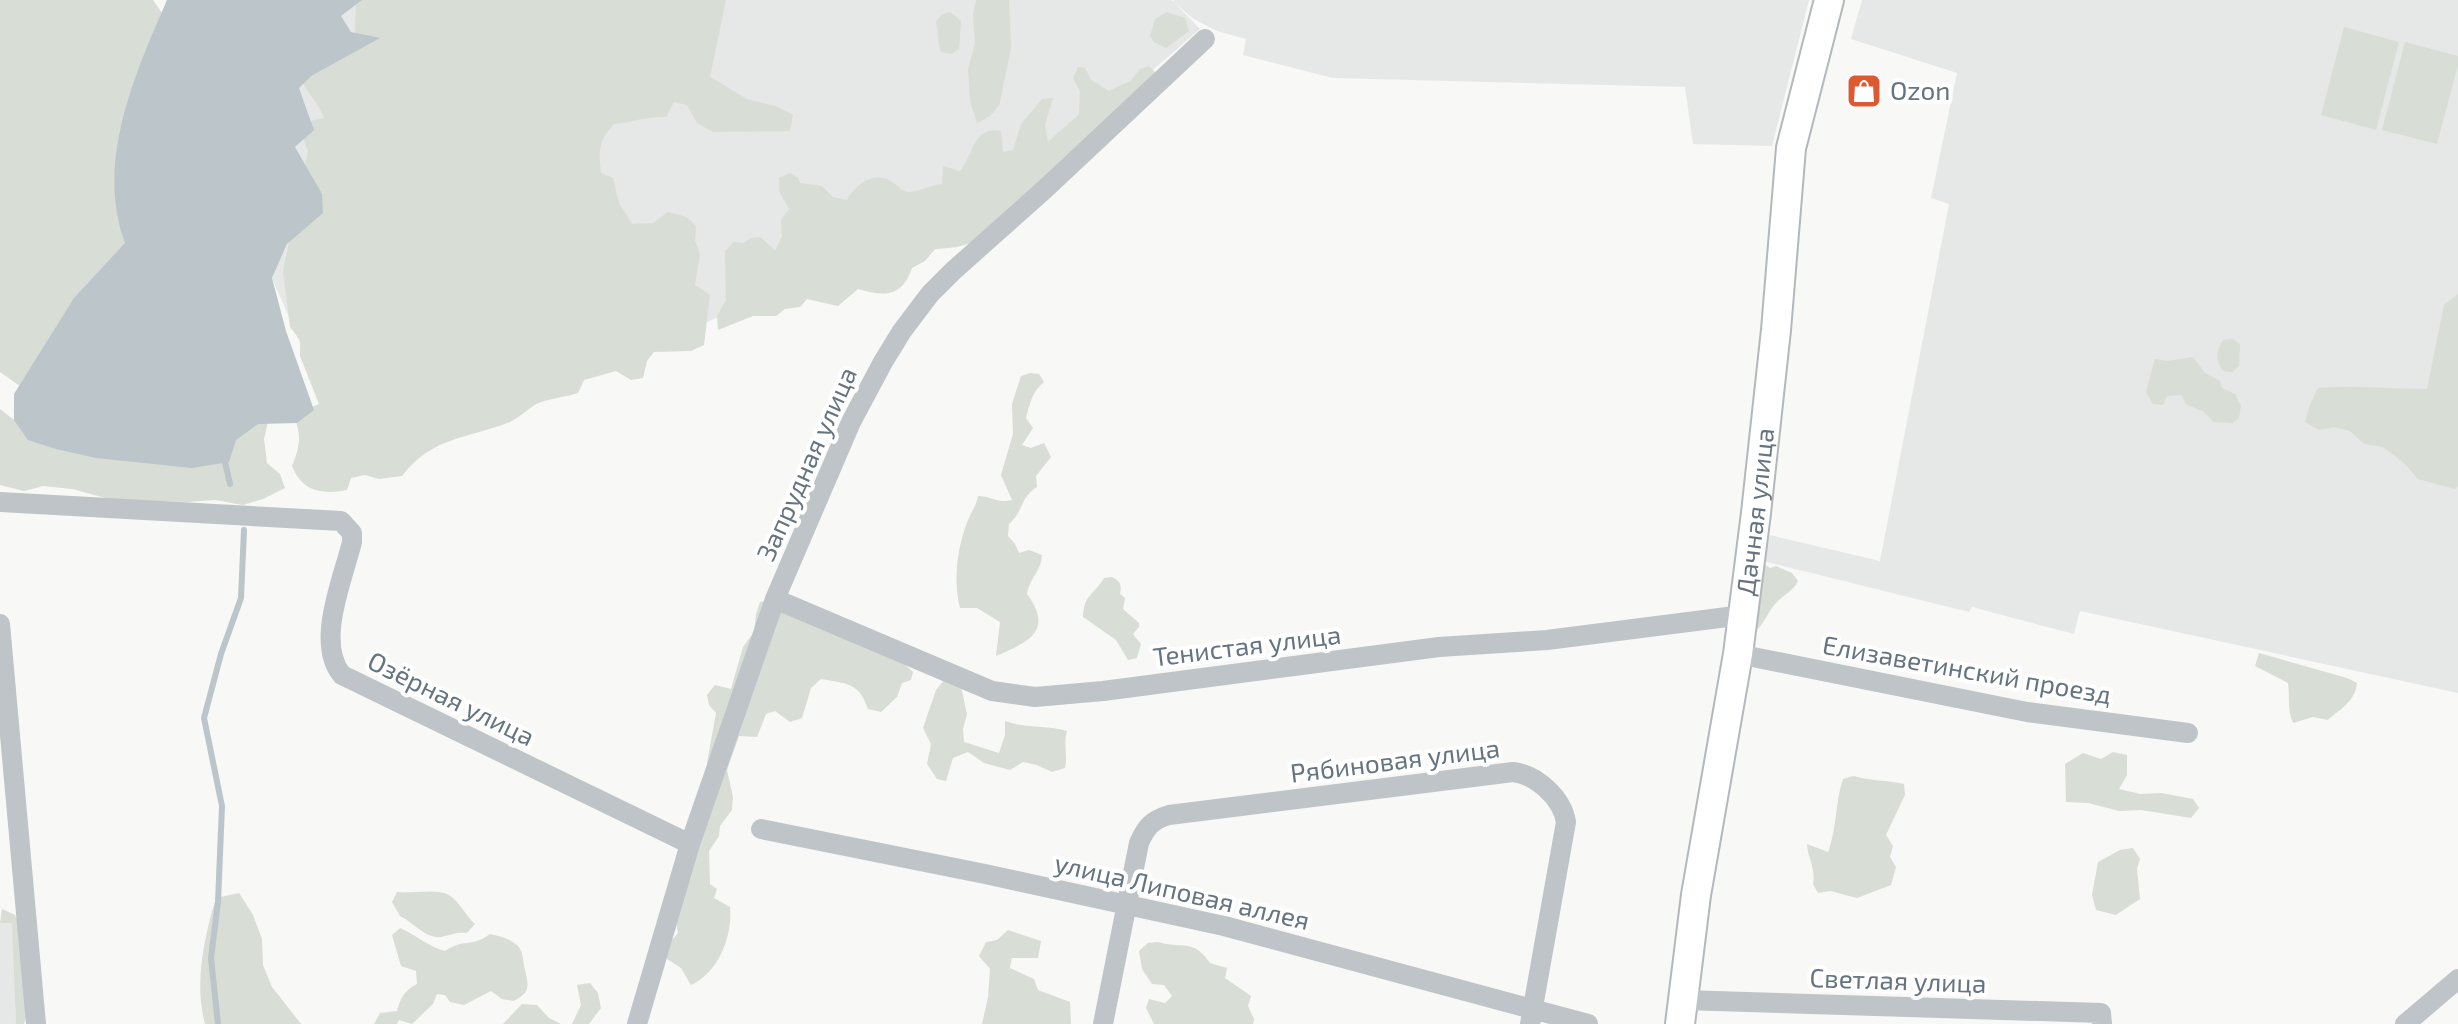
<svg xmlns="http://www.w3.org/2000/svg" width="2458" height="1024" font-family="'Exo 2',sans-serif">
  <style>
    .built { fill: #e6e7e7 }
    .green { fill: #d8ddd5 }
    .water { fill: #bbc5ca }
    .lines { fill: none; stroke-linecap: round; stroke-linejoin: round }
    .stream { stroke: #bbc5ca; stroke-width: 6 }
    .secondary-casing { stroke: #b2b8bc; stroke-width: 32 }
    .street { stroke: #bfc4c8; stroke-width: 20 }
    .secondary { stroke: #fff; stroke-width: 28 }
    .labels { text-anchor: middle; stroke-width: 8; stroke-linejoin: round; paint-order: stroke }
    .poi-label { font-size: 26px; fill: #657480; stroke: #fff; text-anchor: start }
    .street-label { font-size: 26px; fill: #657480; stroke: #fff }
  </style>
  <rect width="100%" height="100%" fill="#f8f8f6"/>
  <!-- built -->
  <path class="built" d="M362,0H1171L1173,2L1174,0H1809L1772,146L1693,144L1685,87L1333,78L1243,55L1246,39L1217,31L1192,18L1175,3L1200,29L1025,181L712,320L354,468L272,278L287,244L323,212L295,147L314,130L299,88L311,76L378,38L351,32L340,15Z
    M1862,0H2458V693L2080,611L2074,634L1972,607L1969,612L1763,561L1770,535L1880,561L1949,204L1931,198L1957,73L1851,39Z
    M0,921L13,923L16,1024H0Z"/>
  <!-- green -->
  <path class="green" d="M0,0H153L166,19L140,224L24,389L0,372Z
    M356,0H726L710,77L747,99L775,106L793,115L790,131L713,132L697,123L687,105L674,102L666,117C648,116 632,122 614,124C599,140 598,151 601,173L613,178L619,203L632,224L653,223L668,212L687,217L696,226L695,241L700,254L695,285L710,295L704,345L691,351L654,352L647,361L643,378L631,380L616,371L584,380L578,393C566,397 553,398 541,402C530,406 521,417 510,422C467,439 433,436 402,476L379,479L365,475L351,478L347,490C321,495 302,491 292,466C299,449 302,437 295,419L298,413L319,404L300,356V340L290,327L283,271L308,151L301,133L306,122L324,118C319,103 308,94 301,80L355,39Z
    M976,0H1009L1011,48L999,106L990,116L977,123L970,101L968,69L975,43L973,14Z
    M950,12L961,21L959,49L951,54L941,52C937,42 939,33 936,22L942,14Z
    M1167,12L1185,18L1189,31L1166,48L1154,42L1150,36L1155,19Z
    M2344,27L2399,42L2376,130L2321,115Z
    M2405,42L2458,56V65L2437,144L2382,130Z
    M1149,66L1157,74L1003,223C986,227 987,231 975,240C963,248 948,248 935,249L925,261L912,268C902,297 885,297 858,289L838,306L807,299L800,307L785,309L776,316H753L718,330L717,316L726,300L725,251L734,242L744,243L751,238L760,237L775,250L782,237L781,220L789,209L779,191V178L790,173L798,178L800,183L822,186L833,197L847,200C856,184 875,169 894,183C899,187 902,192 910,192C921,191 931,185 942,184L943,166L960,171C974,155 973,125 1001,131L1003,152L1013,150L1021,124L1042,99L1053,98L1045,125L1048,142C1057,132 1069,125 1079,114L1080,91L1073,78L1078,67L1085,68L1091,80L1109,91L1130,81L1140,69Z
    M2458,294V486L2455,489L2418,479L2404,463L2383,447L2364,444L2350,431L2334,427L2319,430L2305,422L2309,407L2318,388C2354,385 2390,389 2427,389L2444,305Z
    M2232,339L2240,344L2239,366L2232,372L2223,371C2215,359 2216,352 2223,340Z
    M2193,357L2205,373L2220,381L2222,388L2235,394L2241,406L2239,418L2232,423L2214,422L2203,411L2187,405L2181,395L2167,396L2163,405L2153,404L2146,392L2155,359L2168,361Z
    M1030,373L1039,374L1044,382C1032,392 1030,403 1026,418L1033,428L1022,445L1031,448L1044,443L1051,457L1036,476L1037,487C1020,497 1024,511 1009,524L1008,536L1015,544L1019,553L1029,550L1042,555C1041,572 1030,577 1027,594C1054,631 1029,642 996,656L1000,622L977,608H960C953,581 957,547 968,520C972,511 976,506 978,496C991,496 998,504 1012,500L1001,475L1013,434L1012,404L1021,376Z
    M0,409L14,420L269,418L264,439L267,463L280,474L285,488L263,499L243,505L215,500L188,502L113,500L72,489L43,486L24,491L0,485Z
    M1761,562L1770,568L1776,566L1792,573L1798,581C1793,591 1786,593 1778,601C1770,608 1766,620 1758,629L1750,625Z
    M1112,577C1120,581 1122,584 1120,594L1125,598L1123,609L1139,623V627L1133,634L1141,644L1137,658L1128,660L1116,640L1083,617C1084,594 1093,596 1104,578Z
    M774,600L904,664L913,672L911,680L902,683L897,697L881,712L868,709C859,682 847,684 821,679L811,688L802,718L790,722L775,711L766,714L757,737L739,736L727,770L733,797L732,810L720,826L719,836L709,851L710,884L717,889L714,898L730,907C733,936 718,973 691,985L681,968L667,959L666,947L678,933L675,916L710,789L707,763L716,713L709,705L707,695L715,685L731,689L743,647L754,632L756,614L760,602Z
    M2259,653L2347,678L2357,683C2355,702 2341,708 2328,720L2313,717L2293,723C2287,710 2290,697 2288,683L2255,666Z
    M945,679L960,682L967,714L963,729L964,742L999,753L1005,735V721C1028,729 1046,725 1067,731C1063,744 1068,755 1065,768L1052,772L1037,765L1023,762L1010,770L984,763L968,752L953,758L946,781L937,779L927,764L931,744L923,728L936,690Z
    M2113,752L2127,755V775L2119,789L2140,794L2161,793L2193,799L2199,808L2191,818L2141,810L2119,811L2088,803L2066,802L2065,764L2083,753L2101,759Z
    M1853,776C1870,781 1887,780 1904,784L1905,795L1886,835L1893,846L1890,857L1896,867L1891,885L1857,898L1830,891L1818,893L1813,884C1816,869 1808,859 1807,844L1828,852C1837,829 1835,803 1843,779Z
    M2133,848L2140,859L2137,869L2140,899L2116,915L2096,910L2092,895L2098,862L2120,850Z
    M397,892C411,894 437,888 449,895C459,901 466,916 475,924L467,933C455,932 452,935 441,937C426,939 413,922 400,916L392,902Z
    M239,893L253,915L262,939L263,965L272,987L301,1024H205C194,984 204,937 216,898Z
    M2,909L15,915L21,927L28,1010L24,1024H16L12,923H0Z
    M400,928C416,935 429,947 445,951C465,938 471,948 490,934C498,936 508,938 514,943C523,948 522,956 524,965C527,982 534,992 513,1001L502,999L491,991L464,1005L450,1002L445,995L437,994L433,1004L412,1024L399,1020L397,1024H374L380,1013L397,1011C401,997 404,991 417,984L416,971L401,966L392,935Z
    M1008,930L1041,941L1038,958H1012L1010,968L1034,979L1038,990L1070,1002L1071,1024H982L988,997L990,969L979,956L986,942L997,940Z
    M1158,942C1180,949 1194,938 1210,963L1227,968L1225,978L1251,996L1248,1006L1254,1019L1253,1024H1154L1146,1008L1149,999L1165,1003L1172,996L1164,985L1152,984L1142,969L1139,951L1148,943Z
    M590,983L598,993L601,1008L589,1024H572L581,1005L577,985Z
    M522,1004L537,1005L549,1018L561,1024H503Z"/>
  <!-- water -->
  <path class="water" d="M167,0H362L341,16L351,32L380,38L311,76L299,88L314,130L295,147L322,194L323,213L287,244L272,278L286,331L314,410L297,423L258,424L236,440L229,462L192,468L96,458L56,449L28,440L14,420V394L74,298L125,243C95,162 135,74 167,0Z"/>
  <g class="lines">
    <!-- stream -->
    <path class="stream" d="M224,458L230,484
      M218,1024L211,958L218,902L222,806L204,718L221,654L241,598L244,530"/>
    <defs>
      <g id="secondary">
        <path id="s1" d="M1680,1024L1696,895L1738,654L1756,513L1776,330L1791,148L1829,0"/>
      </g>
    </defs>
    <!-- secondary casing -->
    <use href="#secondary" class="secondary-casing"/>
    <!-- street -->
    <path class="street" d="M0,502L341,521L352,533V542C343,579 315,643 342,675L690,844
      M775,599L992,691L1035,697L1103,691L1439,647L1547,640L1743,615
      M0,624L36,1024
      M1738,654L2027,712L2188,733
      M761,829L985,874L1224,926L1588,1024
      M1683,1000L2101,1013L2102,1024
      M637,1024L690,844L775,599L851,422L883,362L902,331L930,294L953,271L1045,189L1205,39
      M1103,1024L1139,843C1146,827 1152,820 1169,815L1513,772C1537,775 1562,798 1566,822L1530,1024
      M2405,1024L2458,979"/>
    <!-- secondary -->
    <use href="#secondary" class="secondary"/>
  </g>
  <!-- icons -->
  <defs>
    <symbol id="shop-square" viewBox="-11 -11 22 22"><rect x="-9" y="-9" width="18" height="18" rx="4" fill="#dc5932" stroke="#fff"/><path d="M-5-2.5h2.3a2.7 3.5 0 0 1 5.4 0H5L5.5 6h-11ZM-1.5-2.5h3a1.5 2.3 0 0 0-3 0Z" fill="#fff"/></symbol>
  </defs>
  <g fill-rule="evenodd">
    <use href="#shop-square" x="1844" y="71" width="40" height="40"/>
  </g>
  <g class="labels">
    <!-- poi labels -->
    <g class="poi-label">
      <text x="1890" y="100">Ozon</text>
    </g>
    <!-- street labels -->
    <g class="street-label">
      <text transform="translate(807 464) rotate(-66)" y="9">Запрудная улица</text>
      <text dy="9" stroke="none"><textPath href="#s1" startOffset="518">Дачная улица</textPath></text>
      <text transform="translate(1247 646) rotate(-7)" y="9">Тенистая улица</text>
      <text transform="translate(1967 670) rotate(10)" y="9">Елизаветинский проезд</text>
      <text transform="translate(451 699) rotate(26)" y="9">Озёрная улица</text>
      <text transform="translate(1395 761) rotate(-7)" y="9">Рябиновая улица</text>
      <text transform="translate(1182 892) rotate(13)" y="9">улица Липовая аллея</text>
      <text transform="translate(1898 981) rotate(2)" y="9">Светлая улица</text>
    </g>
  </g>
</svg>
